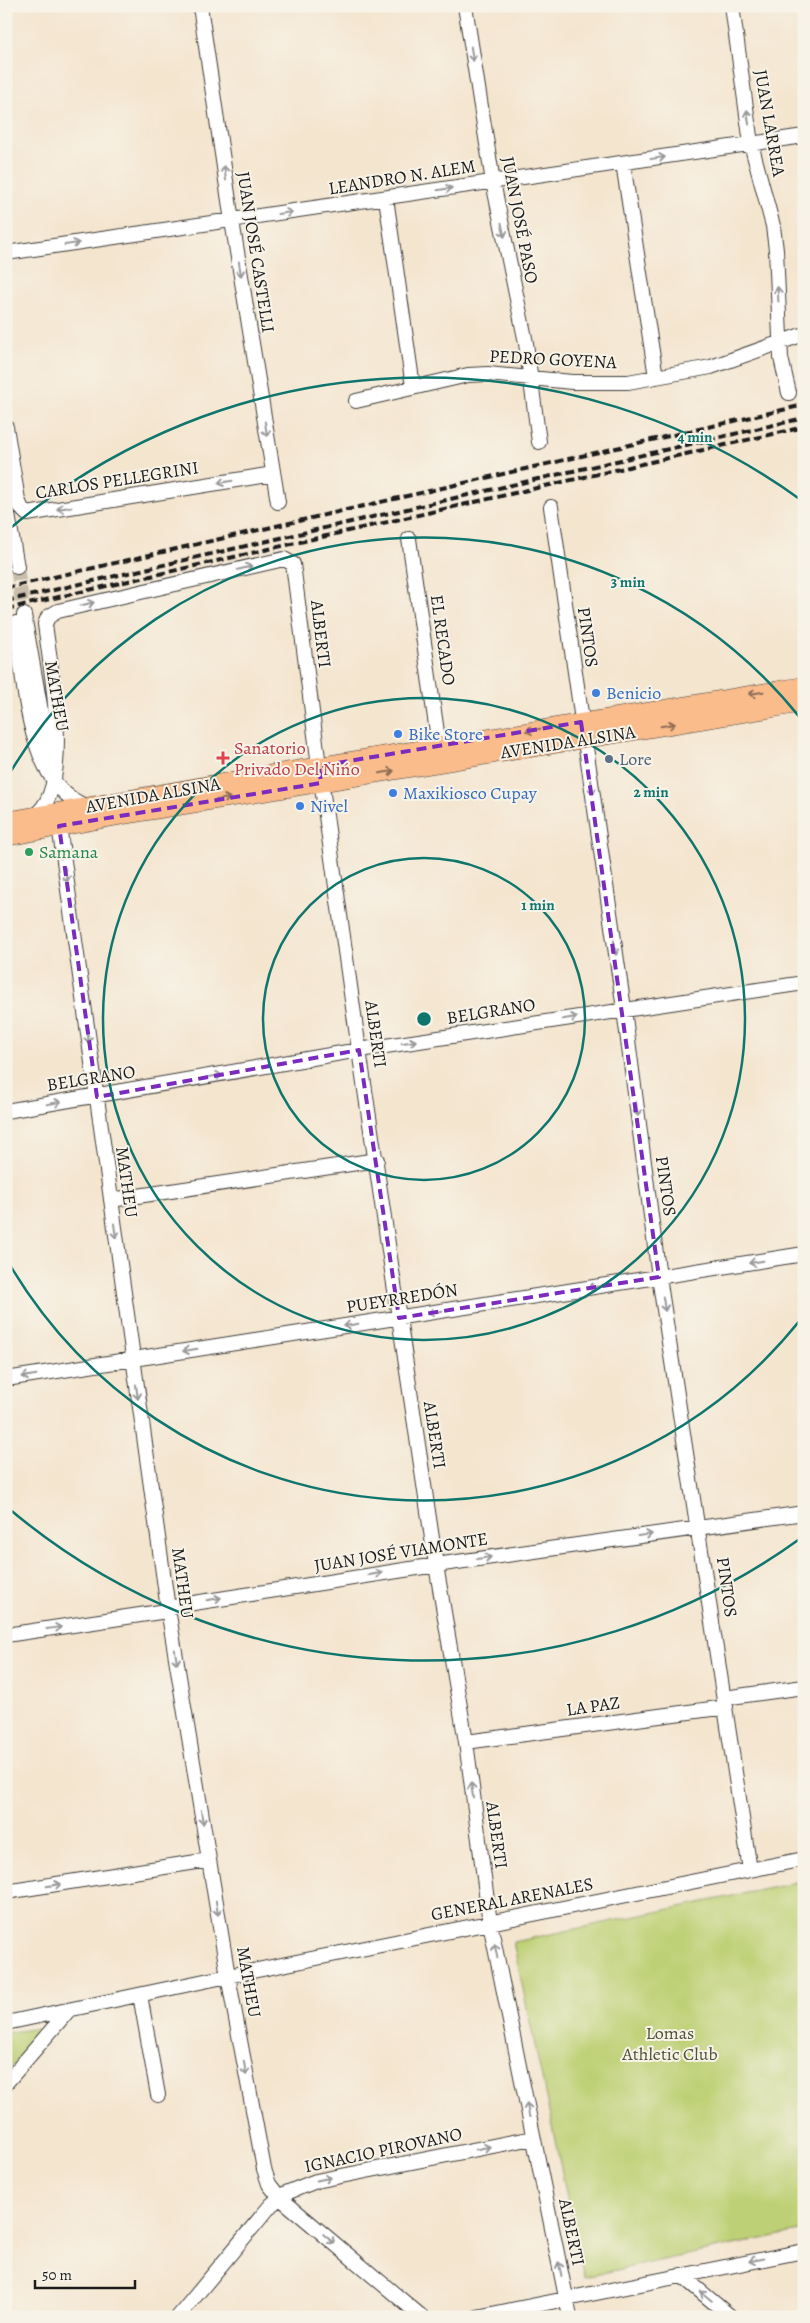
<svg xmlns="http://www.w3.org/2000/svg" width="810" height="2323" font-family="Alegreya,serif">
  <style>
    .green { fill: #bed074; stroke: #6d7648 }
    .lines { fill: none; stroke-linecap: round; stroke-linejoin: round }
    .minor-tunnel { stroke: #c9bdab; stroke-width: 14; stroke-dasharray: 14 7; stroke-linecap: butt }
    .minor-casing { stroke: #3c3a37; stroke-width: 16 }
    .major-casing { stroke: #3c3a37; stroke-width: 19 }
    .minor { stroke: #fff; stroke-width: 14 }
    .major { stroke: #fabc8b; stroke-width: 18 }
    .rail { stroke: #1c1c1c; stroke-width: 4; stroke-dasharray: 8 4; stroke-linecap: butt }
    .oneway { stroke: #999 }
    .oneway2 { stroke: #8b6c54 }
    .marked { fill: none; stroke: #7b2cbf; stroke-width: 4; stroke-dasharray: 10 6; stroke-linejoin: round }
    .ring { fill: none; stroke: #0f766e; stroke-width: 2.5 }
    .shop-dot { fill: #3f7fe0; stroke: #f7f3e8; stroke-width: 2 }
    .health-dot { fill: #e0444e; stroke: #f7f3e8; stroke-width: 2 }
    .service-dot { fill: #5c6f8a; stroke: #f7f3e8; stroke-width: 2 }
    .leisure-dot { fill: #2e9e5b; stroke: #f7f3e8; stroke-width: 2 }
    .labels { text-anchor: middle; stroke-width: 4; stroke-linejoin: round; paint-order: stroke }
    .street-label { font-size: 18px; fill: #1c1c1c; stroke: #f7f3e8 }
    .shop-label { font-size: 18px; fill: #366cbe; stroke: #f7f3e8; text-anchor: start }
    .health-label { font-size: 18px; fill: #be3a42; stroke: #f7f3e8; text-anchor: start }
    .service-label { font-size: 18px; fill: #4e5e75; stroke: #f7f3e8; text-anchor: start }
    .leisure-label { font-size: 18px; fill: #27864d; stroke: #f7f3e8; text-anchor: start }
    .park-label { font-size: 18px; fill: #4d5236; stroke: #f7f3e8 }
    .centre { fill: #0f766e; stroke: #f7f3e8; stroke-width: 2.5 }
    .ring-label { font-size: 15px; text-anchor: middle; font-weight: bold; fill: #0f766e; stroke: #f7f3e8; stroke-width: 4; stroke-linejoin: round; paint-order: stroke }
  </style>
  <rect width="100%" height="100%" fill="#f7f3e8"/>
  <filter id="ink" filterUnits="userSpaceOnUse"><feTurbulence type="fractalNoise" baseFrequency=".02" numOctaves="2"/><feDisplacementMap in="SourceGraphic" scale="10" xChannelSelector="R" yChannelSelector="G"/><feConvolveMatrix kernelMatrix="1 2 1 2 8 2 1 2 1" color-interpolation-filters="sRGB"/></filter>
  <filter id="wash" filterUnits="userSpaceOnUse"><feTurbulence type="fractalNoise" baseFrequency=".0096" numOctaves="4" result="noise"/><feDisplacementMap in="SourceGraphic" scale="20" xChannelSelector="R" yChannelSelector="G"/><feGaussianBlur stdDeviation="1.12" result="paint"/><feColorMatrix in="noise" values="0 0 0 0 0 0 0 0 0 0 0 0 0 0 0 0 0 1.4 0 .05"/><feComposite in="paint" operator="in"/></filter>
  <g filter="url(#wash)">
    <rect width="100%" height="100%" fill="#f4e5cf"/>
    <!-- green -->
    <path class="green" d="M804,1881V2230L584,2277L513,1942Z
      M38,2028L39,2035L6,2073V2033Z"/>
  </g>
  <g filter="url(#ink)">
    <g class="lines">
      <!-- minor-tunnel -->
      <path class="minor-tunnel" d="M17,567L24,615"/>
      <defs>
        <path id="minor" d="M200,6L232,221L278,502
          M465,6L493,182L526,343L539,442
          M732,6L751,144L773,226L776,250L781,358L789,393
          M623,163L656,377
          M386,198L413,387
          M6,253L804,136
          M356,401L468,375L488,374L572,382H628L711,367L804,334
          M6,427L18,500L22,509L27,514L273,474
          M6,503L17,567
          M551,507L623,1002L659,1277L750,1870
          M409,539L439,746
          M24,615L50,762
          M16,623C24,678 26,785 86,806
          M33,816C75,793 50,665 45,624L48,617L58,611L284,559L293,564L319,766L359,1050L436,1565L466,1742L490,1923L570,2317
          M58,818L168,1609L228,1976L264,2169L269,2184L279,2197L422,2317
          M6,1111L359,1050L804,983
          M111,1200L377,1160
          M6,1379L804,1254
          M6,1635L160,1612L181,1605L436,1565L804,1513
          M724,1698L804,1687
          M466,1742L726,1707
          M6,1892L209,1860
          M140,1995L158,2095
          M6,2023L228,1976L804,1859
          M6,2083L68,2011
          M681,2275L731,2317
          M178,2317L271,2205L286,2193L316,2181L533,2138
          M477,2317L804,2251"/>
        <path id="major" d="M6,821L289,771L804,686
          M6,837L124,815L804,703"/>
      </defs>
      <!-- minor casing -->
      <use href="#minor" class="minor-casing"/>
      <!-- major casing -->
      <use href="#major" class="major-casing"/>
      <!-- minor -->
      <use href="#minor" class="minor"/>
      <!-- major -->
      <use href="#major" class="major"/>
      <!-- rail -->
      <path class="rail" d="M6,588L804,405
        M6,601L804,418
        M6,609L804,427"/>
    </g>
    <!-- one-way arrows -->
    <defs><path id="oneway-shaft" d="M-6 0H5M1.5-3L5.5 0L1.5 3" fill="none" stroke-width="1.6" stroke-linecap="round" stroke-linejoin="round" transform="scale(1.25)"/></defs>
    <g class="oneway">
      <use href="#oneway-shaft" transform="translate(472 54) rotate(81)"/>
      <use href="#oneway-shaft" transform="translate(748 117) rotate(-98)"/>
      <use href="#oneway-shaft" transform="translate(658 158) rotate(-8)"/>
      <use href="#oneway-shaft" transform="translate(225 173) rotate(-98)"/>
      <use href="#oneway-shaft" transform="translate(445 189) rotate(-9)"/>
      <use href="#oneway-shaft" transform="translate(285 213) rotate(-8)"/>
      <use href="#oneway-shaft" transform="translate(503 230) rotate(78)"/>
      <use href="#oneway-shaft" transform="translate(72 244) rotate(-8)"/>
      <use href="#oneway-shaft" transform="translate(240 269) rotate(81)"/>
      <use href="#oneway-shaft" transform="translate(778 294) rotate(-93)"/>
      <use href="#oneway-shaft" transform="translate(266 429) rotate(81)"/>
      <use href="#oneway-shaft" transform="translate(225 482) rotate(171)"/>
      <use href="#oneway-shaft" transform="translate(64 508) rotate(171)"/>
      <use href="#oneway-shaft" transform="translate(245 568) rotate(-13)"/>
      <use href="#oneway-shaft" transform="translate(87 604) rotate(-13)"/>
      <use href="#oneway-shaft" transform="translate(592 787) rotate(82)"/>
      <use href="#oneway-shaft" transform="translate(66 875) rotate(82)"/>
      <use href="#oneway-shaft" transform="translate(615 948) rotate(82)"/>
      <use href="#oneway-shaft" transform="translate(570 1018) rotate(-9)"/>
      <use href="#oneway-shaft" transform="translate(88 1036) rotate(82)"/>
      <use href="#oneway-shaft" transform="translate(409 1042) rotate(-9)"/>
      <use href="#oneway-shaft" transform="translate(215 1076) rotate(-10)"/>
      <use href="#oneway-shaft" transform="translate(54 1103) rotate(-9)"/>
      <use href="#oneway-shaft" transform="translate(637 1109) rotate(82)"/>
      <use href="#oneway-shaft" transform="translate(115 1231) rotate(82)"/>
      <use href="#oneway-shaft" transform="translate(756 1262) rotate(171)"/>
      <use href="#oneway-shaft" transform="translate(595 1287) rotate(171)"/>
      <use href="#oneway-shaft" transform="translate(664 1304) rotate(81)"/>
      <use href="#oneway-shaft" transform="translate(435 1312) rotate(171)"/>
      <use href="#oneway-shaft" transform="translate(351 1325) rotate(171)"/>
      <use href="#oneway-shaft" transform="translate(190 1350) rotate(171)"/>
      <use href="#oneway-shaft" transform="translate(29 1376) rotate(171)"/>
      <use href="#oneway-shaft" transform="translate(137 1392) rotate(82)"/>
      <use href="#oneway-shaft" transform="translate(645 1535) rotate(-8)"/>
      <use href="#oneway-shaft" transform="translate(484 1558) rotate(-8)"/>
      <use href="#oneway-shaft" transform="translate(375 1574) rotate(-9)"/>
      <use href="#oneway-shaft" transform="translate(214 1599) rotate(-9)"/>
      <use href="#oneway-shaft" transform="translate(54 1628) rotate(-8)"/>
      <use href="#oneway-shaft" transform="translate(176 1657) rotate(81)"/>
      <use href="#oneway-shaft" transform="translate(472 1790) rotate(-98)"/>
      <use href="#oneway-shaft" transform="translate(202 1817) rotate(81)"/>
      <use href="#oneway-shaft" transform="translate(54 1885) rotate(-9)"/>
      <use href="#oneway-shaft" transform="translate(217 1908) rotate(81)"/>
      <use href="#oneway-shaft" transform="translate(496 1951) rotate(-101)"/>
      <use href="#oneway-shaft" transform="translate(245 2068) rotate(80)"/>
      <use href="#oneway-shaft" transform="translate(528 2110) rotate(-101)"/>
      <use href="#oneway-shaft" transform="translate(483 2148) rotate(-11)"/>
      <use href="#oneway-shaft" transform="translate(324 2179) rotate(-12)"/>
      <use href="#oneway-shaft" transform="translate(329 2239) rotate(40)"/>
      <use href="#oneway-shaft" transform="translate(756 2260) rotate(169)"/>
      <use href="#oneway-shaft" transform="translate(560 2269) rotate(-102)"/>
      <use href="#oneway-shaft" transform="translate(706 2296) rotate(-140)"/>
    </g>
    <g class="oneway2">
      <use href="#oneway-shaft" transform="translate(756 693) rotate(171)"/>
      <use href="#oneway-shaft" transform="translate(668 725) rotate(-9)"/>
      <use href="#oneway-shaft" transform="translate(533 730) rotate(170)"/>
      <use href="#oneway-shaft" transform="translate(387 772) rotate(-10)"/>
      <use href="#oneway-shaft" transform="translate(223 799) rotate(-9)"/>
    </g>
  </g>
  <!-- marked area -->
  <path class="marked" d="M581,722L659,1277L399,1318L359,1050L97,1097L59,826L321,783L319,766Z"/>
  <!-- distance rings -->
  <g class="ring">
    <circle cx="424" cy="1019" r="161"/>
    <circle cx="424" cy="1019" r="321"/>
    <path d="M801 1319A482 482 0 0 1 7 1260M7 778A482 482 0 0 1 801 719"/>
    <path d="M801 1538A642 642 0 0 1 7 1507M7 531A642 642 0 0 1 801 500"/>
  </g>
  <!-- markers -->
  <g class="shop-dot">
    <circle cx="596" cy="693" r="5"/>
    <circle cx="398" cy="734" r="5"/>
    <circle cx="393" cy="793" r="5"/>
    <circle cx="300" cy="806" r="5"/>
  </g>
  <path class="health-dot" d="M220.5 750.5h5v5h5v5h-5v5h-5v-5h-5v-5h5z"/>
  <circle class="service-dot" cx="609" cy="759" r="5"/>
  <circle class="leisure-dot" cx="29" cy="852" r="5"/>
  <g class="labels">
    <!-- street labels -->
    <g class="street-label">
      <text transform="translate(770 123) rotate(80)" y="6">JUAN LARREA</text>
      <text transform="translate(402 177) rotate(-9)" y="6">LEANDRO N. ALEM</text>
      <text transform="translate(520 220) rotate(79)" y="6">JUAN JOSÉ PASO</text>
      <text transform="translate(256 252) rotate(81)" y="6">JUAN JOSÉ CASTELLI</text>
      <text transform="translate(553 359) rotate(3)" y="6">PEDRO GOYENA</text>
      <text transform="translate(117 480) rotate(-9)" y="6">CARLOS PELLEGRINI</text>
      <text transform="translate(321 634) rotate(83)" y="6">ALBERTI</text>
      <text transform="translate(588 637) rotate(82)" y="6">PINTOS</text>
      <text transform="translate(443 640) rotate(82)" y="6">EL RECADO</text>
      <text transform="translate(57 696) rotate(80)" y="6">MATHEU</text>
      <text transform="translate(568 742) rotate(-9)" y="6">AVENIDA ALSINA</text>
      <text transform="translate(153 795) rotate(-10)" y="6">AVENIDA ALSINA</text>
      <text transform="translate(491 1011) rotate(-9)" y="6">BELGRANO</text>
      <text transform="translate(376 1034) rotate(82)" y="6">ALBERTI</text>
      <text transform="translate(91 1078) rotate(-9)" y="6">BELGRANO</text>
      <text transform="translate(127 1182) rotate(82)" y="6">MATHEU</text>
      <text transform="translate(666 1186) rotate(82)" y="6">PINTOS</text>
      <text transform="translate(402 1298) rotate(-9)" y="6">PUEYRREDÓN</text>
      <text transform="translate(435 1435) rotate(81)" y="6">ALBERTI</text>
      <text transform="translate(401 1552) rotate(-9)" y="6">JUAN JOSÉ VIAMONTE</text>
      <text transform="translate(183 1583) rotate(82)" y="6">MATHEU</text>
      <text transform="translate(727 1587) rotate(82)" y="6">PINTOS</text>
      <text transform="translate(593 1706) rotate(-8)" y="6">LA PAZ</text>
      <text transform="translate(497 1835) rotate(82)" y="6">ALBERTI</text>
      <text transform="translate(512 1899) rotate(-11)" y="6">GENERAL ARENALES</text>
      <text transform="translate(249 1982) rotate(80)" y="6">MATHEU</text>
      <text transform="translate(383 2150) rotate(-12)" y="6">IGNACIO PIROVANO</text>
      <text transform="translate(572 2232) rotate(78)" y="6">ALBERTI</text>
    </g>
    <!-- shop labels -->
    <g class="shop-label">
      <text x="606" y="699">Benicio</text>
      <text x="408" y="740">Bike Store</text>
      <text x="403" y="799">Maxikiosco Cupay</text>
      <text x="310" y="812">Nivel</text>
    </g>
    <!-- health labels -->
    <g class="health-label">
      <text x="234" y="754">Sanatorio<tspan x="234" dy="21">Privado Del Nińo</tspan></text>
    </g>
    <!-- service labels -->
    <g class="service-label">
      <text x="619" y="765">Lore</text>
    </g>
    <!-- leisure labels -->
    <g class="leisure-label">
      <text x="39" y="858">Samana</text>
    </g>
    <!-- park labels -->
    <g class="park-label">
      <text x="670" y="2039">Lomas<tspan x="670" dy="21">Athletic Club</tspan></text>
    </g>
  </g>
  <circle cx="424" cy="1019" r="8" class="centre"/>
  <g class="ring-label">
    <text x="695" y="442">4 min</text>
    <text x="628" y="587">3 min</text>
    <text x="651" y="797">2 min</text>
    <text x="538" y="910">1 min</text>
  </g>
  <!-- margin -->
  <rect width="810" height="2323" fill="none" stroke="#f7f3e8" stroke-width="25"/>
  <!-- scale -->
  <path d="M35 2280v8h100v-8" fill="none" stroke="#1c1c1c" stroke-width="2.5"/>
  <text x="42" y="2280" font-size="15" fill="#1c1c1c" stroke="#f7f3e8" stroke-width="4" paint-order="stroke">50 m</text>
</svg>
